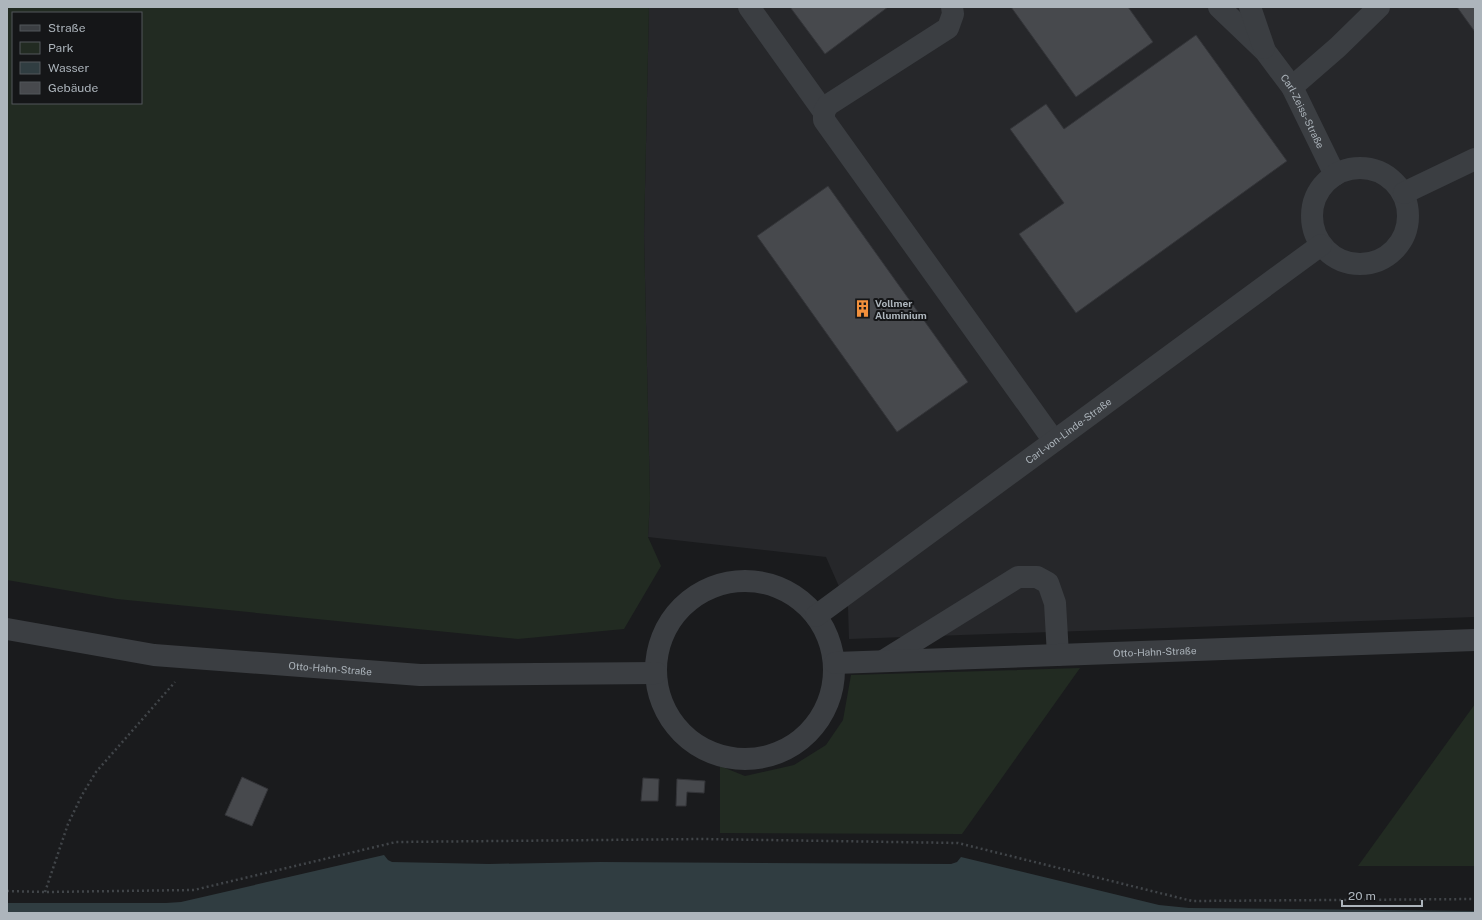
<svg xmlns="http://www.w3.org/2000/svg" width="1482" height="920" font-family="'Public Sans',sans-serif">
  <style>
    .built { fill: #26272a }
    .green { fill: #222b22; fill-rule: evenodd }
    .water { fill: #303d41 }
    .building { fill: #47494d; stroke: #343539 }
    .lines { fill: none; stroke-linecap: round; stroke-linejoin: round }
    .path { stroke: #414549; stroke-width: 2.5; stroke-dasharray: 2 3; stroke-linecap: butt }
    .minor { stroke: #3b3e42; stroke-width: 22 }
    .labels { text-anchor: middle; stroke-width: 4; stroke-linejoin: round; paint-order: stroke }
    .street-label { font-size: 10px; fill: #adb5bc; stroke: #151618 }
    .poi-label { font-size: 10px; font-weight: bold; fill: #adb5bc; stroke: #151618; text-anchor: start }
  </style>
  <rect width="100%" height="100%" fill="#1a1b1d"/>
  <!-- built -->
  <path class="built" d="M649,7H1475V617L849,639L848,607L826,557L648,537L650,499L644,234Z"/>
  <!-- green -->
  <path class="green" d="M7,7H649L644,234L650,499L648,537L661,566L624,629L518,639L117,599L7,580ZM13,13H141V103H13Z
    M1080,668L962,834L720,833V766L745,776L794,765L826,745L843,720L851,675Z
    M1475,704V866H1358Z"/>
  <!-- water -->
  <path class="water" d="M384,855L388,860L392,862L489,864L600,862L951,864L957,862L961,857L1159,905L1189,908L1475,911V913H7V903H166L181,902Z"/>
  <!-- building -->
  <path class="building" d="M790,7H888L825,54Z
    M1011,7H1128L1153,42L1076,97Z
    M1457,7H1475V32Z
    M1196,35L1287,161L1076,313L1019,234L1064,203L1010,129L1046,104L1064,129Z
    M828,186L968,382L897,432L757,236Z
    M242,777L268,789L252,826L225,815Z
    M643,778L659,779L658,801H641Z
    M677,779L705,781L704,793L687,792L686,806H676Z"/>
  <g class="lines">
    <!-- path -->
    <path class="path" d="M7,891L45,892L194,890L396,842L702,839L958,843L1192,901L1475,899
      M45,892L68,824L82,795L96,772L175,682"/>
    <!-- minor -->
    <g class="minor">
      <path d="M749,7L824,112"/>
      <path d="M952,7L953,14L948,28L828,105L824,112V120L1054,441"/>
      <path id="s1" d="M1219,7L1265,51L1292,87L1335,175"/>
      <path d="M1250,7L1264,48"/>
      <path d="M1292,87L1338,47L1379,7"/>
      <circle cx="1360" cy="216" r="48"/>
      <path d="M1404,193L1475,159"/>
      <circle cx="745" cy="670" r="89"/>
      <path id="s2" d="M816,616L1321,245"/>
      <path id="s3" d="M7,629L154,655L420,675L656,673"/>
      <path d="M883,661L1018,577H1037L1048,583L1055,603L1058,655"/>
      <path id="s4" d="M835,663L1475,640"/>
    </g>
  </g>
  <!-- icons -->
  <defs>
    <symbol id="building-bare" viewBox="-9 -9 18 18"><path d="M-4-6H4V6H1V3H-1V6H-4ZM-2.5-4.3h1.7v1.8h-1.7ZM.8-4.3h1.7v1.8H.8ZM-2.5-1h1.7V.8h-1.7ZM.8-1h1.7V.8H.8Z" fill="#f2903c" stroke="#151618" stroke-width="2.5" paint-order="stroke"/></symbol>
  </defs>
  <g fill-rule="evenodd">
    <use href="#building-bare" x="850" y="296" width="25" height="25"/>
  </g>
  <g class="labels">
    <!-- street labels -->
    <g class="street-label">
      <text dy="4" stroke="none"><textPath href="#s1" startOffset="135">Carl-Zeiss-Straße</textPath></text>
      <text dy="4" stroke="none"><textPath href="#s2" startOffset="313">Carl-von-Linde-Straße</textPath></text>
      <text dy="4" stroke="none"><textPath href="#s4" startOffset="320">Otto-Hahn-Straße</textPath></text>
      <text dy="4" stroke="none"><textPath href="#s3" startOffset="326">Otto-Hahn-Straße</textPath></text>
    </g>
    <!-- poi labels -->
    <g class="poi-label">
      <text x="875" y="307">Vollmer<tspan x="875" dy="12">Aluminium</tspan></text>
    </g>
  </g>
  <!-- border -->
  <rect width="1482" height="920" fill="none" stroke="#adb5bc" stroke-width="16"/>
  <!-- legend -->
  <rect x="12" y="12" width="130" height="92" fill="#151618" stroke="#52565a"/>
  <rect x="20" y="25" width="20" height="6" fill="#3b3e42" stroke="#52565a"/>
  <text x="48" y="32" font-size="12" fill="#adb5bc">Straße</text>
  <rect x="20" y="42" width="20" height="12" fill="#222b22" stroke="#52565a"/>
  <text x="48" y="52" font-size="12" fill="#adb5bc">Park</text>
  <rect x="20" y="62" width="20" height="12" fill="#303d41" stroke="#52565a"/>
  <text x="48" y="72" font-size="12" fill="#adb5bc">Wasser</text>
  <rect x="20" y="82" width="20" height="12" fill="#47494d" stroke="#52565a"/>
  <text x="48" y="92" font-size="12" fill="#adb5bc">Gebäude</text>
  <!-- scale -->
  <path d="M1342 900v6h80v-6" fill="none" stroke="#adb5bc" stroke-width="2"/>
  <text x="1348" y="900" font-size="12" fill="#adb5bc" stroke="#151618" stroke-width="3" paint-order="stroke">20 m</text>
</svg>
